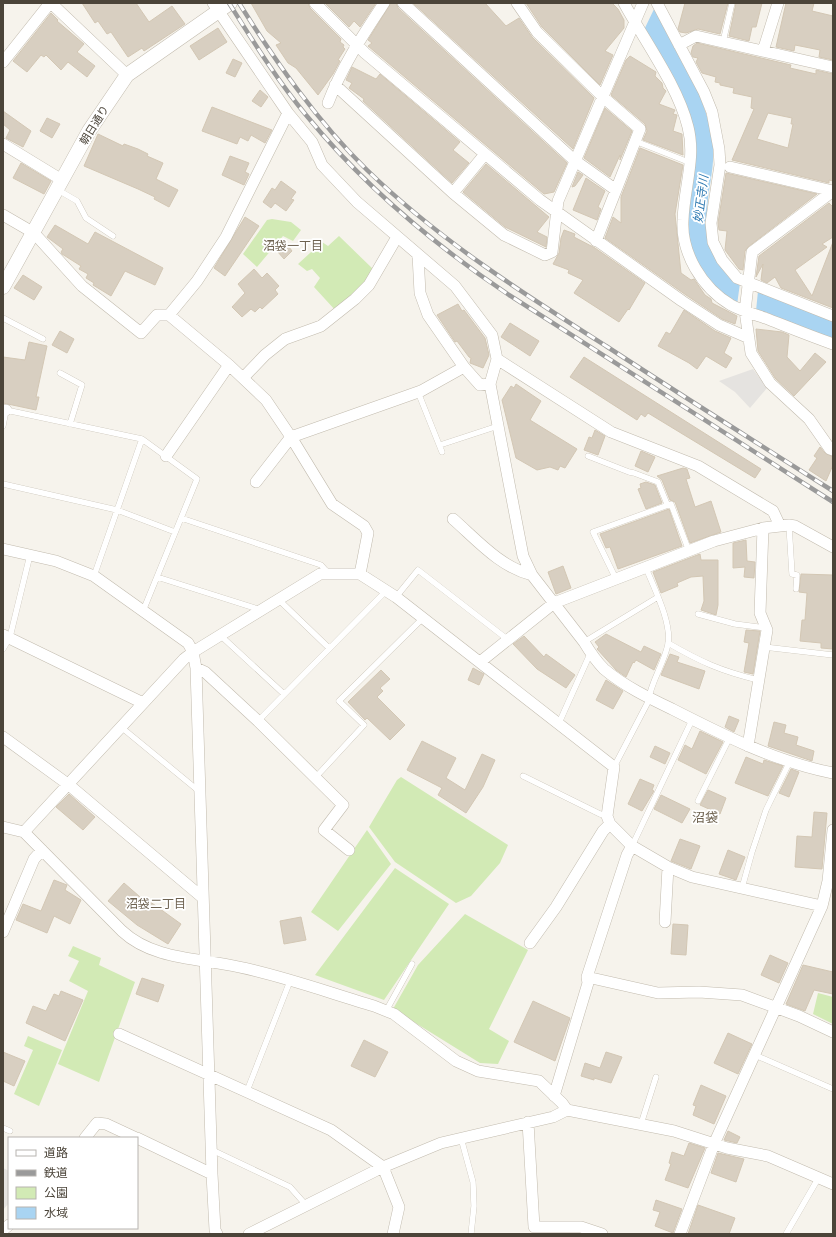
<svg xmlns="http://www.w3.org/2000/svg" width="836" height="1237" font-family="'IBM Plex Sans','Noto Sans JP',sans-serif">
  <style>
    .green { fill: #d2eab5 }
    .parking { fill: #e5e3e0 }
    .water { fill: #a9d4f2 }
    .pier { fill: #f6f3ec }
    .building { fill: #d8cfc1; stroke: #d3c7b4; fill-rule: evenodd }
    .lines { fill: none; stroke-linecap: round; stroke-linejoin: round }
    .service-casing { stroke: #c2bbae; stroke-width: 6 }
    .minor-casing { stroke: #c2bbae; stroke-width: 12 }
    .tertiary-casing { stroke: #c2bbae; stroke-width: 15 }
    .service { stroke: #fff; stroke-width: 5.5 }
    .minor { stroke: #fff; stroke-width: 11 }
    .tertiary { stroke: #fff; stroke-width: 14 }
    .rail-casing { stroke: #9a9a9a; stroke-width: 4.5 }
    .rail { stroke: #fff; stroke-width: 3; stroke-dasharray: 9; stroke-linecap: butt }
    .labels { text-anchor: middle; stroke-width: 3.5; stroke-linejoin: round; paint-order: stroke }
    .street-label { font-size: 11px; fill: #4b4439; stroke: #fff }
    .water-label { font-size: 12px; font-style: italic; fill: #2e7ab2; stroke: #fff }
    .neighbourhood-label { font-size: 12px; fill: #6e6250; stroke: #fff }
    .quarter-label { font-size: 13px; fill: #6e6250; stroke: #fff }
  </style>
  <rect width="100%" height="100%" fill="#f6f3ec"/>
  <!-- green -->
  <path class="green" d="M272,219L291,222L301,230L293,241L283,236L257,267L243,254L267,220Z
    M339,236L374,270L367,283L336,311L314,287L320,278L312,269L307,271L298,264L322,242L328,246Z
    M401,777L508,845L500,863L471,896L456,903L395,862L369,827L397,780Z
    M367,830L391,864L338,931L311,912Z
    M395,868L449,904L384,1000L315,975Z
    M465,914L528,950L489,1029L509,1041L498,1064L480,1063L393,1009L418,965Z
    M73,946L101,958L99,965L135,982L99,1082L58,1064L88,991L69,981L79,961L68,956Z
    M818,993L833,997V1024L813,1014Z
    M28,1036L62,1050L39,1106L14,1094L33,1050L24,1046Z"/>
  <!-- parking -->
  <path class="parking" d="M753,369L767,388L750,408L735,392L719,381Z
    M3,1168L9,1171V1203L3,1210Z"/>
  <!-- water -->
  <path class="water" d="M630,3H651C675,48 707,93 713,145C715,169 707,191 707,215C707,228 715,249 718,262L833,320V340L731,301L706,279L692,250L686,225L695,145L644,28Z"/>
  <!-- pier -->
  <path class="pier" d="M631,3H653L655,7L644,30L630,5Z
    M740,283L758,291L756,311L737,305Z"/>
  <!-- building -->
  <path class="building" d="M82,3H136L149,22L172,6L185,24L144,51L142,48L128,57L111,32L107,34L98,21L95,23Z
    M251,3H308L310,8L341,39L340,42L344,45L343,47L345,49L338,60L340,61L333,74L318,95L296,68L288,63L276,45L281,43L267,31Z
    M325,3H376L360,27L354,21L349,27Z
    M391,3H396L398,8L567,163L554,192L544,194L368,46L372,43L368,40Z
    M413,3H485L506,26L519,18L532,37L594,98L573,149Z
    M526,3H612L618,9L624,20V28L605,51L613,55L600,85L542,27Z
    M685,3H728L720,34L698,29L686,33L680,32L678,29Z
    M736,3H762L756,27H752L749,41L729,36Z
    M786,3H814L812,11L833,16V60L819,57L820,50L795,45L794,51L776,47Z
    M51,13L58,20L57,21L84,44L77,52L95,66L87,77L68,62L61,70L46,55L44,57L41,55L27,72L13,61Z
    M218,28L227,42L199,60L190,46Z
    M697,43L791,65L790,68L816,74V70L833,74V181L829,180V183L732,160L754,109L751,108L752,97L733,93L734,88L720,85V83L715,82L716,77L702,73L696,62L698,58L693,57L691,53L693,46ZM768,113L792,118L791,124H793L788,148L757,139Z
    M630,56L656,72L655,76L662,83L663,88L666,91L659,104L675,110L673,114L677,115L673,131L682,134L683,155L643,140L647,131L645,124L611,95L626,60Z
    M233,59L242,63L235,77L226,73Z
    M352,67L376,79L380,74L460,142L453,150L469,163L452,183L363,101L364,99L349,88L352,83L346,80Z
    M260,90L268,97L261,107L252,101Z
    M212,107L272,130L265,143L251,135L248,141L240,137L237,144L202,131Z
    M605,108L632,131L620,160V155L610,177L584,158Z
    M3,111L31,131L23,147L6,138L10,130L3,124Z
    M47,118L60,124L52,138L40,131Z
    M98,134L123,146L124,144L138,149L148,154L147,156L163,163L156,179L178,190L169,207L154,199L155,197L138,189L84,166Z
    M640,148L683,165L675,214L681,273L691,280L694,279L705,295L711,299L712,303L737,316L735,324L722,319L686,295L605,238L613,217L621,223V197Z
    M230,156L249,163L245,172L249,174L244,185L222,175Z
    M21,163L51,181L44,194L13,178Z
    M486,164L549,217L537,232L547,237L546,247L505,227L463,192Z
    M578,172L583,175L575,186L572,187Z
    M726,173L817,194L748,247L745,251L743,270L739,269L725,250L727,231L719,230L718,223Z
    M586,178L605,191L598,207L601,209L597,220L573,210Z
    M281,181L296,192L291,199L294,200L286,211L275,203L271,208L263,202L272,188L275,190Z
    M829,203L833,207V237L822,244L827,247L795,270L812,296L833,242V308L781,288L775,277L767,283L761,280L763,264L756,277L759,256Z
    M245,217L259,226L225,276L214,268Z
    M55,225L88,244L95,232L163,268L155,285L125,271L111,296L93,285L94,283L86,278L88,274L79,269L81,266L62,254L61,252L63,249L47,237Z
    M564,230L575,234L574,237L595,248L645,283L629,310L628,309L619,322L574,293L583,280L568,273L569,270L553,264L559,253L561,238Z
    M286,243L292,251L284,259L277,251Z
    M254,269L262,278L267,273L279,286L275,290L278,294L262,309L260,307L255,312L251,309L242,317L232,307L245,293L238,284Z
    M23,275L42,287L34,300L14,288Z
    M458,304L462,311L464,310L485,338L489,355L483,368L470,363L471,358L469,357L457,341L455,342L437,315Z
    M684,310L715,331L731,338L724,353L732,358L726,368L706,356L697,369L689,363L658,346L666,332L670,334Z
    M510,323L539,341L530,356L501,337Z
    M756,329L782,332L789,335L787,357L800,371L815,353L826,362L794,396L775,378L758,351Z
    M60,331L74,339L67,353L52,345Z
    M29,342L47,346L36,397H39L36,410L3,403V357L25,360Z
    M584,357L761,469L755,478L648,413L645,417L641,414L637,420L570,377Z
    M516,384L541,401L530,420L577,449L565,468L560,466L558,470L550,467L537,470L516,458L502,400L511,386L514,388Z
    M595,430L605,436L598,455L584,450L589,437L592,438Z
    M820,447L825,453L833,457V465L826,481L809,470L817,458L814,456Z
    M641,451L655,457L648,472L635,466Z
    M683,468L687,469L690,478L686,479L695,507L711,501L721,532L690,543L675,502L670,500L662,480L657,476Z
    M646,482L655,485L662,503L646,509L638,489L641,488L640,484Z
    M669,509L682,546L618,569L610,547L606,548L600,534Z
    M746,540L747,561L755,562L754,578L744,577L745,567L733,568V543Z
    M700,554L701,560H718V605L716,615L701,610L704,601L703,576L691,577L677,583L678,586L661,593L653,572Z
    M563,566L571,588L556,594L548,572Z
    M801,574L833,575V649L821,648V643L800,641L802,620H805L807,593L799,592Z
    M746,630L760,631L753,674L744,672L749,643L744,642Z
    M606,634L641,652L644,646L661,654L654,670L636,660L634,663L633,662L626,677L616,670L597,649L599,647L595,642Z
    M524,636L544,657L546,654L575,675L566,688L537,669L513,644Z
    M670,654L679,657L677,662L705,671L699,689L661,675Z
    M473,668L484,674L479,685L468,680Z
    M381,670L390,679L380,688L383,691L377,697L405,725L390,740L367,718L365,720L348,702Z
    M606,680L623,691L613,709L596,700Z
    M729,716L739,720L734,732L725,727Z
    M774,722L786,725L784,733L798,737L796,745L814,751L812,761L768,746Z
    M700,731L723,742L706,774L678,760L685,745L692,749Z
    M422,741L456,758L446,778L465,790L482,754L495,760L483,787L466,813L438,795L442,788L407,770Z
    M655,746L670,753L665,764L650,757Z
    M746,757L763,764L764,760L783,766L768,796L735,783Z
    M791,769L799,772L789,797L779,793Z
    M640,779L654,785L652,790L654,791L642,811L628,804Z
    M708,790L726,798L720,814L700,805Z
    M69,794L95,817L83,830L56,807Z
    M661,795L690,809L682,823L654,809Z
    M814,812L827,813L822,869L795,867L797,836L812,837Z
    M680,839L700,846L691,869L671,861Z
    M728,850L745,857L736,880L719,874Z
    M54,880L67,885L65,890L81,900L70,924L54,916L47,933L16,920L23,904L41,911Z
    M124,883L147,903L149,901L181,924L168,944L137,925L108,901Z
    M301,917L306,940L284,944L280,921Z
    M673,924L688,925L686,955L671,954Z
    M770,955L788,963L779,983L761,975Z
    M803,965L833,972V994L814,990L805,1011L786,1004Z
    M142,978L164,985L158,1002L136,994Z
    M61,991L83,1000L65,1041L26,1023L33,1006L46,1011L54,994L59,996Z
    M533,1001L570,1018L555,1061L514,1042Z
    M728,1033L752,1044L738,1074L714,1063Z
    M364,1040L388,1052L375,1077L351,1066Z
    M3,1052L25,1061L14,1086L3,1081Z
    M606,1052L622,1057L611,1083L594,1078V1080L581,1076L585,1063L600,1068Z
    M701,1085L726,1096L714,1124L693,1115L696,1106L693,1105Z
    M728,1131L740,1137L737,1143L724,1140Z
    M689,1143L705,1148L688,1188L665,1180L671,1164L669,1163L672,1152L684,1156Z
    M718,1153L744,1159L736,1182L711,1173Z
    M656,1200L682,1209L673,1233L655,1226L660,1212L653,1210Z
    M698,1205L735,1218L729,1234H688Z"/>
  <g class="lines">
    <defs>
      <path id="service" d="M723,42L732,3
        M635,141L691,163
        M58,190L77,201L86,218L113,236
        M3,318L43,339
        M60,373L82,385L70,424
        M418,392L442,452
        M3,426L6,410L142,439L197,479L143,611
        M440,445L498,426
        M588,456L629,472L634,473L658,482L667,504
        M3,484L117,510L175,532
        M181,518L321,565L329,574
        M789,525L792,574L797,575L796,589
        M94,576L142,439
        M157,577L261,610
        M616,579L593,532L671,504L689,551
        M396,597L418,570L507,639
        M279,600L329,648
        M698,614L735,624L766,628
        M221,636L284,694
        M584,642L658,597
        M668,643C701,662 721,671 758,680
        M764,647L833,655
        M3,649L10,637L30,555
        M258,721L386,591
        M559,723L590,654
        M121,727L200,792
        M614,767L648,702C651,681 664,664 668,644C672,623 654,588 646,568
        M523,776L600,814L607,816
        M315,778L364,725L339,701L423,618
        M698,801L730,737
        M632,846L692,720
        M742,888L752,852L766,810L790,761
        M386,1011L412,964
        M755,1055L833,1089
        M247,1091L290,981
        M641,1124L656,1077
        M3,1128L10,1131
        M461,1138L473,1182L474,1206L471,1234
        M212,1150L290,1187L306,1205
        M786,1234L819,1177"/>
      <path id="minor" d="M51,3L127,75
        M213,3L288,113L312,142L322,165L357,202L455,286L492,335L497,359L490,384L523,556L532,575L584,642C590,652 596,661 604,669C624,686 649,698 672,709C723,735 776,762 833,773
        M315,3L365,53L540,200L682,301L719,325L749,338
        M403,3L574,160L616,190
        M517,3L537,32L603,97L640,129L596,241
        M624,3C644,40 678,86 688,127C696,158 684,188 683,220C681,253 702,288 731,305C742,311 754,314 765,318C788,327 810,336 833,344
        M657,3L704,92L712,112L719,149L720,165L711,223L713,242L722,260L737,278L833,316
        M679,45L696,36L833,67
        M763,51L778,3
        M3,62L50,3
        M335,85L453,193L504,235L545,255L552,252L558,201L643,3
        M328,103C342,66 363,35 384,3
        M3,144L62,180
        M730,167L833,191
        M833,191L752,252L745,311L751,353L770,383L809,419L830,449L833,450
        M453,193L485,154
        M3,215L34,233L82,286L141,333L157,315H169L229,365L266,400L291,437L332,504L364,526L368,533L360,574
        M418,255L420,293L428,315L464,367
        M169,315L197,281L226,237L288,113
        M497,359L611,432L698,466L773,511L780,526
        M243,378L265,355L285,339L321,326L355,299L369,285L397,237
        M3,410H6
        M166,456L229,365
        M256,482L291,437L421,391L464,367L480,385L490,384
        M453,519C477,540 500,567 532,575
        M3,549L56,561L94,576L188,643L193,652L196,668L212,1174L215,1230L217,1234
        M3,635L143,703
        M480,662L554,603L714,541L763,528L789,525L795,526L833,547
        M196,668L205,672L258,721L343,805L324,830L349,850
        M3,737L69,785L203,898
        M748,746L767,630L760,613L763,528
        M3,827L24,832L122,931C153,960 199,958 239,967C283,976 330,993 374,1006L394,1014L456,1061L478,1071L539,1081L562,1103L567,1110
        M24,832L184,659L193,652L320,574H360L396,597L614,767L607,816L610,824L632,846L627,855L587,977L588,983L554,1096
        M632,846L668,867L692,877L822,906
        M665,922L668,867
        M3,932L34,859L42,850
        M530,943L556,907L603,831L610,824
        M587,977L658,993L699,992L742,995L799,1016L833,1032
        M119,1034L331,1130L383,1167L399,1207L393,1234
        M528,1122L534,1227H581L602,1234
        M85,1138L97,1123L106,1124L136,1138
        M137,1138L212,1174
        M3,1230L9,1225
        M249,1234L383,1167L441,1143L553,1117L567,1110L674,1131L727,1148L768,1156L833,1184
        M680,1234L714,1144L822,906L828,881L833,830"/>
      <path id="tertiary" d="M3,287L89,131L127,75L230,3"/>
    </defs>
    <!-- service casing -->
    <use href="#service" class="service-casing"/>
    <!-- minor casing -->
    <use href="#minor" class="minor-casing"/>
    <!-- tertiary casing -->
    <use href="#tertiary" class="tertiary-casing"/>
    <!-- service -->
    <use href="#service" class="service"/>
    <!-- minor -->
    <use href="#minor" class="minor"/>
    <!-- tertiary -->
    <use href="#tertiary" class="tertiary"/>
    <defs>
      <path id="rail" d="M229,3C253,41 277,80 306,115C364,186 433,244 509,295L833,502
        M239,3C276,62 317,121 367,170C439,240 521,292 606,346C681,395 757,443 833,491"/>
    </defs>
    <!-- rail casing -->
    <use href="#rail" class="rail-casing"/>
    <!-- rail -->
    <use href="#rail" class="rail"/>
  </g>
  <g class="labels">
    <!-- street labels -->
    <g class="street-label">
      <text transform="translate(94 125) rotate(-58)" y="4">朝日通り</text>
    </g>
    <!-- water labels -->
    <g class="water-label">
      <text transform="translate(701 199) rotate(-83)" y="4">妙正寺川</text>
    </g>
    <!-- neighbourhood labels -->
    <g class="neighbourhood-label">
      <text x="293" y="250">沼袋一丁目</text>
      <text x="156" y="908">沼袋二丁目</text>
    </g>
    <!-- quarter labels -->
    <g class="quarter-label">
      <text x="705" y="822">沼袋</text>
    </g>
  </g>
  <!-- border -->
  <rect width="836" height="1237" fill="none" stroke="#4b4439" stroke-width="8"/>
  <!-- legend -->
  <rect x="8" y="1137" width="130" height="92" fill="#ffffff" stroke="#b7b4b0"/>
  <rect x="16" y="1150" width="20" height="6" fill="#ffffff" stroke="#b7b4b0"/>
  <text x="44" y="1157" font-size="12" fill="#4b4439">道路</text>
  <rect x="16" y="1170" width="20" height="6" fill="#9a9a9a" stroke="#b7b4b0"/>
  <text x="44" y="1177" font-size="12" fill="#4b4439">鉄道</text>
  <rect x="16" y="1187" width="20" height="12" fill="#d2eab5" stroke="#b7b4b0"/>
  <text x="44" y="1197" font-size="12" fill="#4b4439">公園</text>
  <rect x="16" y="1207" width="20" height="12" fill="#a9d4f2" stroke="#b7b4b0"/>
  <text x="44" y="1217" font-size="12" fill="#4b4439">水域</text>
</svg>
